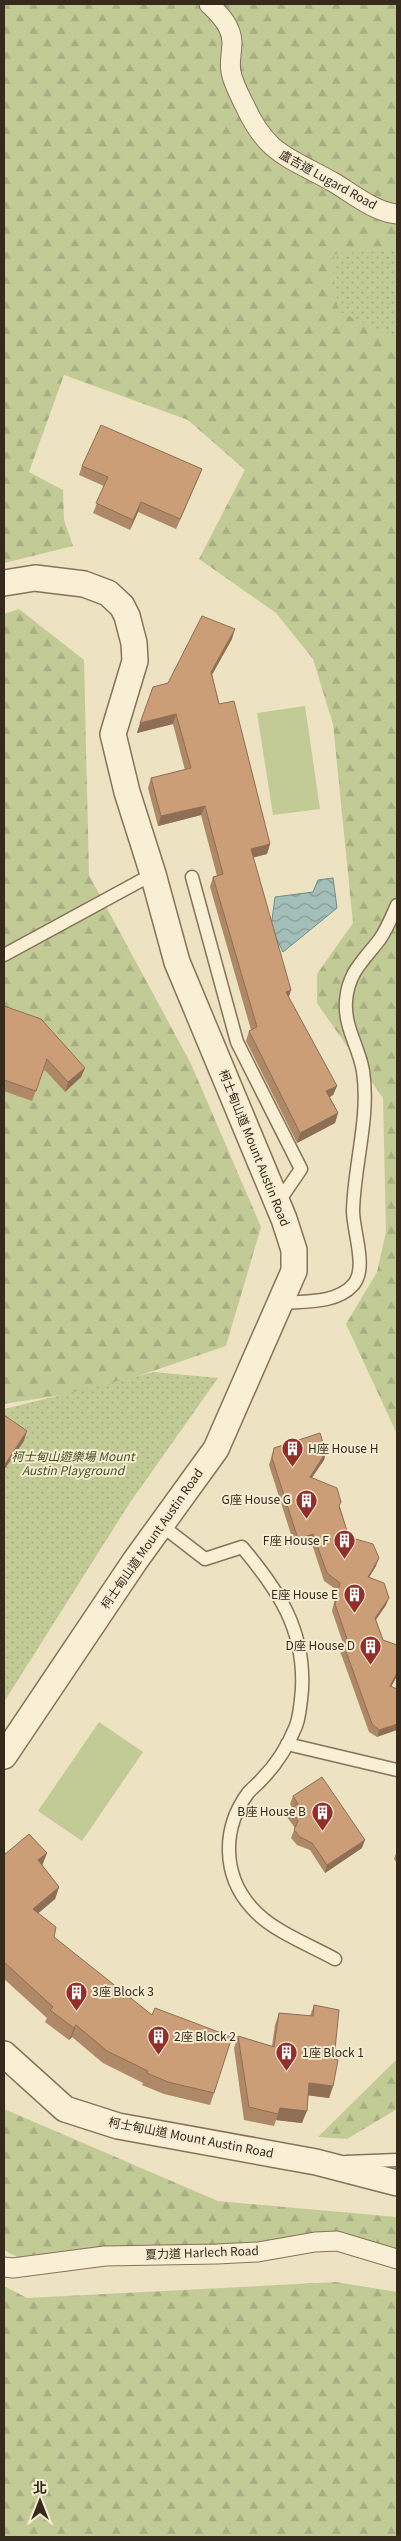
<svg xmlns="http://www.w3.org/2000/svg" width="401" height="2541" font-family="Georgia,'Noto Sans TC',serif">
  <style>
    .forest { fill: url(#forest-firs) }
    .park { fill: url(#park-dots) }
    .pitch { fill: #c2cb96 }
    .water { fill: url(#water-waves); stroke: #6b8d86 }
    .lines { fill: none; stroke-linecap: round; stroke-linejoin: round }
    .service-casing { stroke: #867359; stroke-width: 15 }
    .pedestrian-casing { stroke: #867359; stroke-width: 21 }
    .minor-casing { stroke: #867359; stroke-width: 28 }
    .service { stroke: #f8efd4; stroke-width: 12 }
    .pedestrian { stroke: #f8efd4; stroke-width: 19 }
    .minor { stroke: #f8efd4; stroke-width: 25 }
    .wall { fill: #af8867 }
    .shaded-wall { fill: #8e6f54 }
    .building { fill: #cb9e78; stroke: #8e6f54 }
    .labels { text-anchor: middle; stroke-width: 4; stroke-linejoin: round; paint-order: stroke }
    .street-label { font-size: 12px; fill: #362a1d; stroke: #f5ecd1 }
    .poi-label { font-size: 12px; fill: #362a1d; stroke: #f5ecd1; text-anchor: end }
    .park-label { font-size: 12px; font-style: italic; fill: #455224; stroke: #f5ecd1 }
  </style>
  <defs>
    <pattern id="forest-firs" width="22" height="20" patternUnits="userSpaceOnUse" patternTransform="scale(1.25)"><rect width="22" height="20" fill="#c2cb96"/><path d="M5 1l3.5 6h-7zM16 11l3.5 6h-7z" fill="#a7ae81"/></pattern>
    <pattern id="park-dots" width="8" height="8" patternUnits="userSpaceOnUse" patternTransform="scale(1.25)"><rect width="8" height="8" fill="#c2cb96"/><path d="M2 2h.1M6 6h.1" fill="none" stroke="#a7ae81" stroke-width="1.8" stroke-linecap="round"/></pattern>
    <pattern id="water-waves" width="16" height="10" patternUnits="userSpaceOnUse" patternTransform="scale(1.25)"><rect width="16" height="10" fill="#a4bfb9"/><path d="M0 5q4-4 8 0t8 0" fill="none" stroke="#869b96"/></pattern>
  </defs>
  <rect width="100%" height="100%" fill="#ede2c1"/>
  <!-- forest -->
  <path class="forest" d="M4,4H397V1434L346,1324L377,1272L386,1232L383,1098L317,1003V974L353,923L333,724L313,659L276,613L199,559L245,470L188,420L64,375L29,472L63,490L64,520L73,546L4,563Z
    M19,609L84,660L89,875L191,1064L261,1227L226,1346L100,1389L4,1404V614Z
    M397,2059V2109L347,2139L318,2137Z
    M4,2109L218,2201L397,2217V2260L337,2250L34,2266L4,2250Z
    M336,2282L397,2292V2537H4V2286L27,2298Z"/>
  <!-- park -->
  <path class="park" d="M395,249L397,270V334L393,336L338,311L333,274L334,254Z
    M154,1372L218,1378L129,1504L4,1702V1409Z"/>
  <!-- pitch -->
  <path class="pitch" d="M305,706L320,809L273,815L257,713Z
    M99,1722L143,1752L82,1841L38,1811Z"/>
  <!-- water -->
  <path class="water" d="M333,878L337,908L283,952L271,927L275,897L313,892L318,880Z"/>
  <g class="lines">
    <defs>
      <path id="service" d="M192,877L237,1042L301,1169L277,1204
        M4,955L153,874
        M281,1303C304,1301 336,1304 353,1285C368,1269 353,1231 353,1211C354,1165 370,1117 363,1071C359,1047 344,1027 346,1001C348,972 364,960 380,939C387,929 392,916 397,905
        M161,1525L205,1559L242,1547C278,1590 305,1629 302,1689C301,1701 300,1715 296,1726C288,1746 276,1765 261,1780C257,1785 252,1788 248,1793C222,1828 222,1875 252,1908C272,1931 308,1944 335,1959
        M287,1744L397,1770
        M346,2162L397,2160"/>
      <path id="pedestrian" d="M209,4C220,15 231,25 232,42C232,52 229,62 231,72C233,83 239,94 244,104C267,155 287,156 333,182C352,193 374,212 397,214
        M4,2267L13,2268L105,2256L217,2254L258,2252L315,2242L337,2241L397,2259"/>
      <path id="minor" d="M4,583L35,578L84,584L108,593L122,606L127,616L134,643L135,661L113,734L127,792L153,874L177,962L284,1219L294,1250V1271L216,1449L135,1561L4,1756
        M4,2054L65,2109L118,2126L316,2162L397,2183"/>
    </defs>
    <!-- service casing -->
    <use href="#service" class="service-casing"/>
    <!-- pedestrian casing -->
    <use href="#pedestrian" class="pedestrian-casing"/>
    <!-- minor casing -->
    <use href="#minor" class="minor-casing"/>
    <!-- service -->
    <use href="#service" class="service"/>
    <!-- pedestrian -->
    <use href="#pedestrian" class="pedestrian"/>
    <!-- minor -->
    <use href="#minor" class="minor"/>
  </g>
  <!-- wall -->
  <path class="wall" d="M82,466L202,469L176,529L138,512L130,530L93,513L104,486L79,475Z
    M232,639L212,674L219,704L270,844L267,854L253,857L289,998L337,1086L333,1095L330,1097L338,1113L335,1123L297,1143L246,1041L249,1031L251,1030L210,887L213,877L217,876L201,815L158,826L148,788L151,778L185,770L173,724L137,733L153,687L168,683Z
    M4,1006L85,1068L81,1077L65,1092L44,1069L32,1101L4,1091Z
    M274,1448L326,1452L324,1460L312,1478L340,1507L349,1537L376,1566L369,1577L386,1605L376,1620L383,1640L397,1645V1676L391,1687L397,1689L377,1737L369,1732L340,1651L343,1643L332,1611L337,1590L324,1581L311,1541L295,1547L269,1465Z
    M293,1796L362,1848L325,1873L310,1850L297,1845L291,1838L295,1828L287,1817L290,1809L292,1807L290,1804Z
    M397,1851V1863L394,1859Z
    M47,1853L42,1865L59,1887L55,1899L38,1913L54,1937L214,2093L210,2105L164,2094L142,2085L143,2083L103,2063L72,2037L69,2040L45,2022L47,2018L4,1979V1855Z
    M314,2005L334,2059L333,2086L329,2098L308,2095L302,2123L276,2120L274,2126L244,2120L234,2048L238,2036L272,2046L275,2025L279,2013L310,2016Z"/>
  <!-- shaded-wall -->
  <path class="shaded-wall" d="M202,469L198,479L176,529L180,519Z
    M141,502L138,512L130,530L133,520Z
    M235,629L232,639L208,682L211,672Z
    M176,714L173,724L137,733L140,723Z
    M205,806L201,815L158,826L161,816Z
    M270,844L267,854L248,859L251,849Z
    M291,990L288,1000L286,992Z
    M85,1068L81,1077L65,1092L68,1082Z
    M337,1086L333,1095L323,1101L326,1091Z
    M338,1113L335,1123L297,1143L300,1133Z
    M27,1431L24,1441L4,1470V1466Z
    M326,1452L324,1460L307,1484L310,1477Z
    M313,1534L311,1541L295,1547L298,1539Z
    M379,1558L376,1566L365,1584L368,1577Z
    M389,1598L386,1605L372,1625L375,1618Z
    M397,1673V1676L387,1694L390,1686Z
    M397,1724V1730L377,1737L379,1730Z
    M365,1840L362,1848L325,1873L327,1865Z
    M47,1853L42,1866L38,1860Z
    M59,1887L55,1899L28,1922L33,1909Z
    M76,2025L72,2037L69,2040L74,2028Z
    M309,2083L333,2086L329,2098L305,2095Z
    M280,2108L307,2111L302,2123L276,2120Z"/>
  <!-- building -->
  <path class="building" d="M101,425L202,469L180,519L141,502L133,520L96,503L108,477L82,466Z
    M202,616L235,629L211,672L219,704L234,701L270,844L251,849L291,990L286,992L337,1086L326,1091L338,1113L300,1133L249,1031L257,1027L213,877L223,874L205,806L161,816L151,778L191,768L176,714L140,723L153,687L168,683Z
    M4,1006L41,1019L85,1068L68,1082L47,1059L36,1091L4,1080Z
    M4,1415L27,1431L4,1466Z
    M320,1433L326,1452L310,1477L337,1488L341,1502L339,1506L349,1537L373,1544L379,1558L368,1577L384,1583L389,1598L375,1618L383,1640L397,1645V1673L390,1686L397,1689V1724L379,1730L372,1724L343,1643L348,1642L335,1604L340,1583L327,1573L313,1534L298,1539L272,1458L274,1448Z
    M322,1777L365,1840L327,1865L312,1843L300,1837L294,1830L298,1821L290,1809L298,1804L293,1796Z
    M29,1834L47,1853L38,1860L59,1887L33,1909L56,1927L54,1937L152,2015L155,2008L232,2037L214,2093L168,2082L147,2073L148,2071L107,2051L76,2025L74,2028L50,2010L53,2007L4,1962V1855Z
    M314,2005L339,2010L334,2059L338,2060L333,2086L309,2083L307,2111L280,2108L278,2114L249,2107L238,2036L274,2047L279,2013L313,2016Z"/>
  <!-- icons -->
  <defs>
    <symbol id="building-pin" viewBox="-11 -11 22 30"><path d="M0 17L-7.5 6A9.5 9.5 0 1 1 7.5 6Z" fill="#942e2a" stroke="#f5ecd1"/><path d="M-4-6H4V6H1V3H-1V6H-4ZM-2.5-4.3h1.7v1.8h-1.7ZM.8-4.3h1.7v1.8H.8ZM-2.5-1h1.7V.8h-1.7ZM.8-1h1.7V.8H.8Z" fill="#fff"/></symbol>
  </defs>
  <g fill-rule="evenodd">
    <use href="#building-pin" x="280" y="1436" width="25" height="34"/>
    <use href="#building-pin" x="294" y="1488" width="25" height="34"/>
    <use href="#building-pin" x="332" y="1528" width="25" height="34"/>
    <use href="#building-pin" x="342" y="1582" width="25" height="34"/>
    <use href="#building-pin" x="358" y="1634" width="25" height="34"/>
    <use href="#building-pin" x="310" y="1800" width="25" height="34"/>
    <use href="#building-pin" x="64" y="1980" width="25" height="34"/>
    <use href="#building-pin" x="146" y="2024" width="25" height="34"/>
    <use href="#building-pin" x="274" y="2040" width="25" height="34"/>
  </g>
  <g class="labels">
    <!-- street labels -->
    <g class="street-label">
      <text transform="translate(328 180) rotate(29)" y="4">盧吉道 Lugard Road</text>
      <text transform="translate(254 1148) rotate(68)" y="4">柯士甸山道 Mount Austin Road</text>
      <text transform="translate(152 1539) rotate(-55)" y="4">柯士甸山道 Mount Austin Road</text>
      <text transform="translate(191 2138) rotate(11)" y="4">柯士甸山道 Mount Austin Road</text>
      <text transform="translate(202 2253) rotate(-2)" y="4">夏力道 Harlech Road</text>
    </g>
    <!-- poi labels -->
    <g class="poi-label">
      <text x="308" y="1453" text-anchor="start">H座 House H</text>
      <text x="291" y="1504">G座 House G</text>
      <text x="329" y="1545">F座 House F</text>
      <text x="338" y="1599">E座 House E</text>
      <text x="355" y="1650">D座 House D</text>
      <text x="306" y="1816">B座 House B</text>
      <text x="92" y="1996" text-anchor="start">3座 Block 3</text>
      <text x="174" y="2041" text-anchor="start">2座 Block 2</text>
      <text x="302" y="2057" text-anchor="start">1座 Block 1</text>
    </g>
    <!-- park labels -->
    <g class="park-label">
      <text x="73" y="1461">柯士甸山遊樂場 Mount<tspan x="73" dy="14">Austin Playground</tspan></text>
    </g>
  </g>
  <!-- border -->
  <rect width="401" height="2541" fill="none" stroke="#362a1d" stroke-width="10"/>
  <!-- north arrow -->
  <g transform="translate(40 2501)" stroke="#f5ecd1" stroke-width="4" paint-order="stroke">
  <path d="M0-4L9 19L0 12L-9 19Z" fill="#362a1d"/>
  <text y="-8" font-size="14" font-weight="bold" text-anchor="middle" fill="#362a1d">北</text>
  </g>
</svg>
